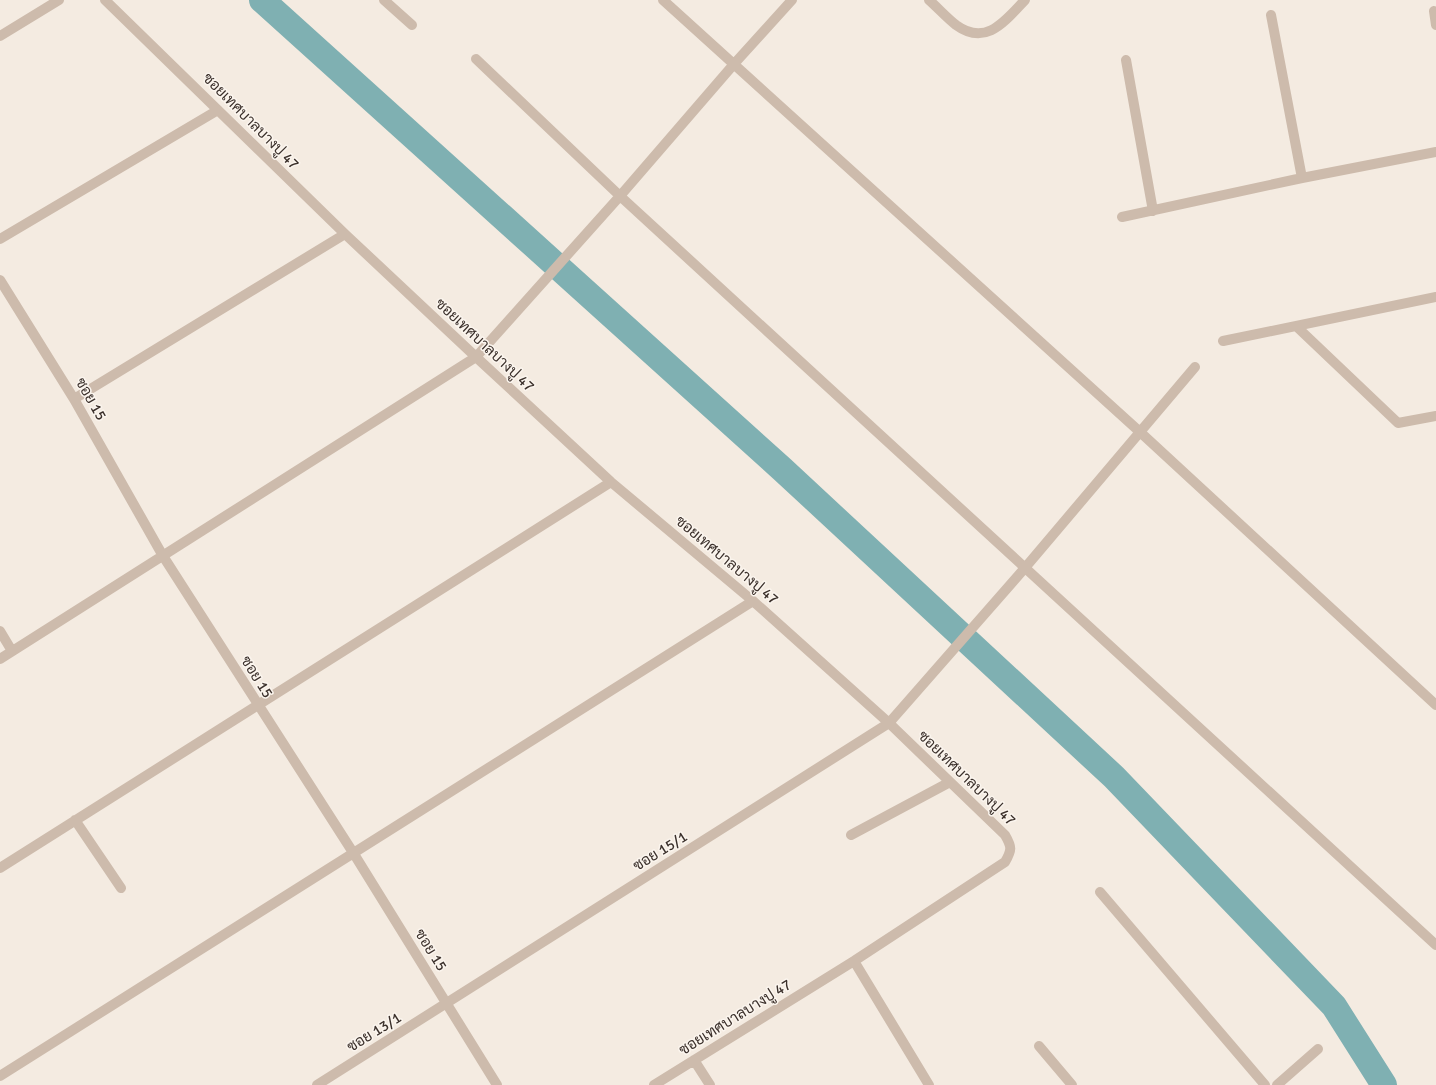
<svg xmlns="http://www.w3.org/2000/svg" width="1436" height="1085" font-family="Signika,Sarabun,sans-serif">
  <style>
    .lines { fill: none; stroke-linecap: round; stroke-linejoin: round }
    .canal { stroke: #7fb0b2; stroke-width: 26 }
    .street { stroke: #cdbbac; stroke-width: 10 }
    .labels { text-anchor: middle; stroke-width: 3; stroke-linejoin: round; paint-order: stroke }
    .street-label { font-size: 15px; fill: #3b302b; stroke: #fbf5ee }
  </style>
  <rect width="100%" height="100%" fill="#f4ebe1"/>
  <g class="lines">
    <!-- canal -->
    <path class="canal" d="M262,0L782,469L1114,777L1334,1006L1384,1085"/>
    <!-- street -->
    <path class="street" d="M105,0L345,234L476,357L611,482L753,601L889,723L1005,835C1012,847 1012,850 1005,862L854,961L654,1085
      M384,0L412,25
      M663,0L1140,432L1436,705
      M929,0C938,8 947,18 956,25C986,47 1005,21 1025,0
      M1434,11L1436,25
      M1271,15L1302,178
      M0,36L59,0
      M476,59L620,196L1436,945
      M1126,60L1153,211
      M1122,217L1302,178L1436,152
      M0,239L218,110
      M0,280L74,399L163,556L354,854L497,1085
      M1296,326L1398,423L1436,416
      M1223,341L1436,297
      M74,399L345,234
      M0,631L12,651
      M0,659L476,357L620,196L734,64L792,0
      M75,820L121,888
      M851,835L950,782
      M0,868L611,482
      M1100,892L1265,1085
      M854,961L929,1085
      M1039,1046L1072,1085
      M694,1060L710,1085
      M0,1076L753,601
      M317,1085L889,723L1024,569L1195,367
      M1277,1085L1318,1049"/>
  </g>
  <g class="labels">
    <!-- street labels -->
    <g class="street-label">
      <text transform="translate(251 121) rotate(45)" y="5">ซอยเทศบาลบางปู 47</text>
      <text transform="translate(485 345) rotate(43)" y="5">ซอยเทศบาลบางปู 47</text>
      <text transform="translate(91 399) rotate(60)" y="5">ซอย 15</text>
      <text transform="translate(727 560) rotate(40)" y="5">ซอยเทศบาลบางปู 47</text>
      <text transform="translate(257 677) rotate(58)" y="5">ซอย 15</text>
      <text transform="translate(967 778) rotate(44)" y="5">ซอยเทศบาลบางปู 47</text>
      <text transform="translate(660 851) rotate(-32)" y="5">ซอย 15/1</text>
      <text transform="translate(431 950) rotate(58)" y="5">ซอย 15</text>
      <text transform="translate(735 1017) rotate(-32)" y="5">ซอยเทศบาลบางปู 47</text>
      <text transform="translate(374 1032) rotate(-32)" y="5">ซอย 13/1</text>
    </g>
  </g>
</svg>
